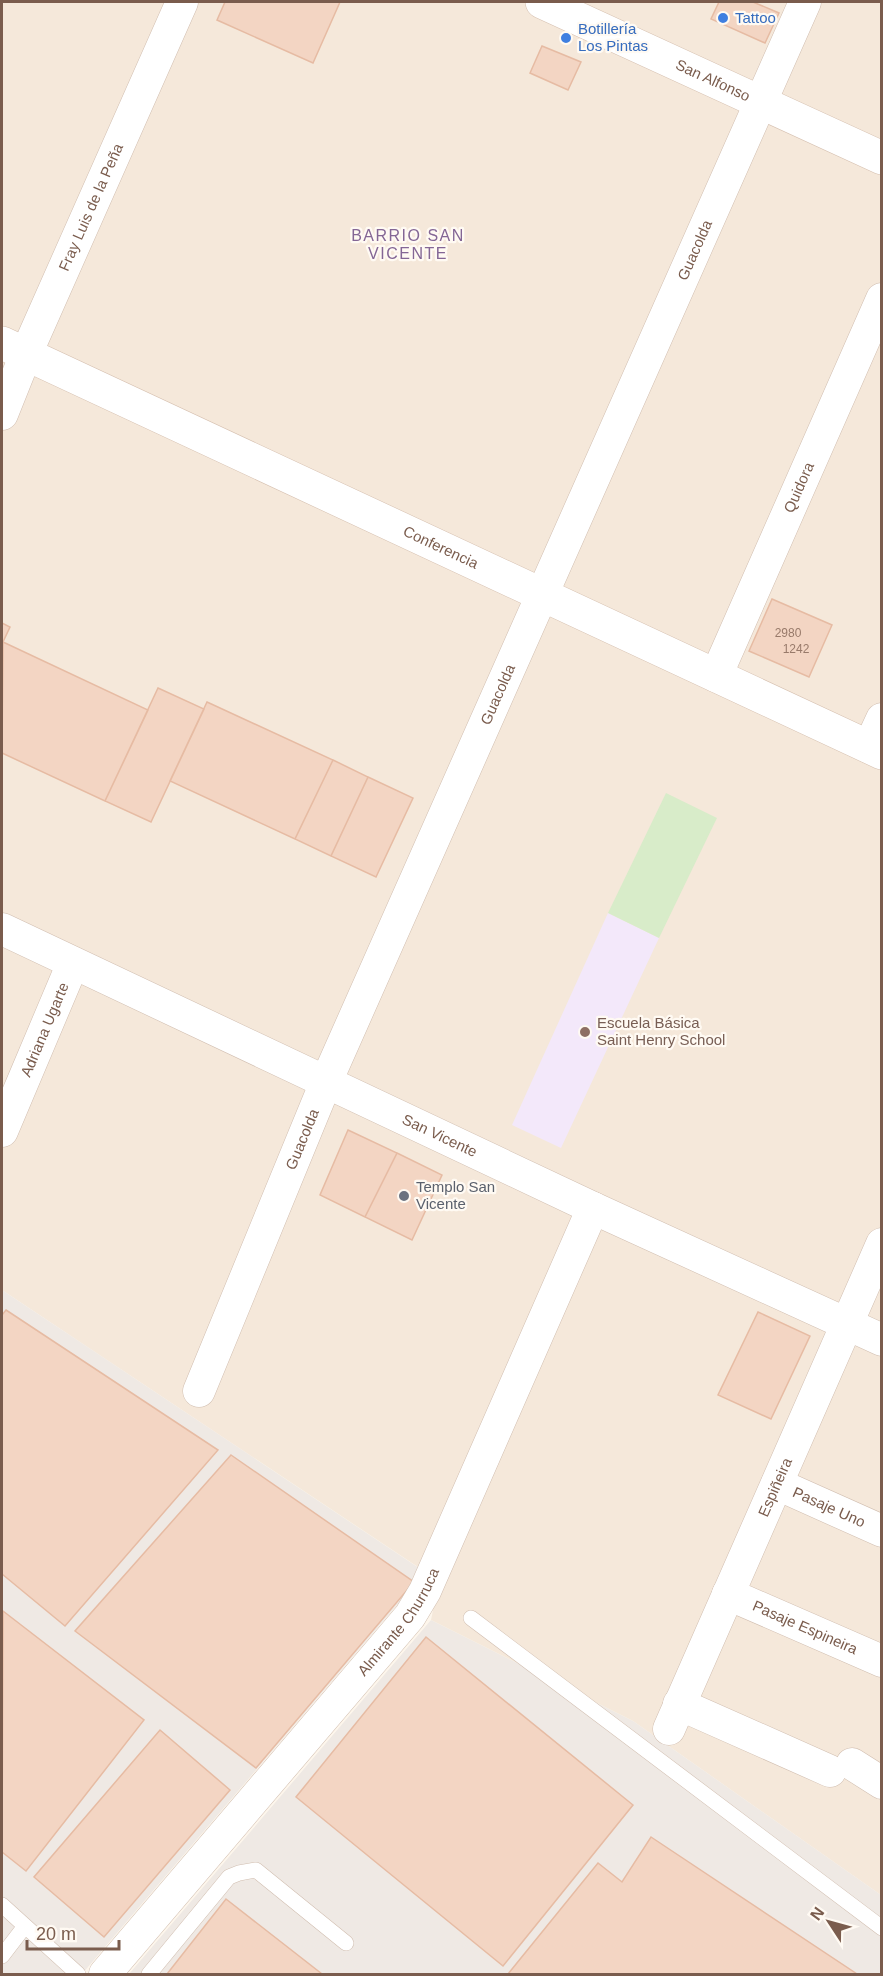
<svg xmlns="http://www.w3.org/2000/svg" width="883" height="1976" font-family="Helvetica,sans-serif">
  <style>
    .residential { fill: #f5e8da }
    .industrial { fill: #efe9e4 }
    .education { fill: #f3e8fa }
    .green { fill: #d8ecc9 }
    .building { fill: #f3d5c3; stroke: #e6bba3; stroke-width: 1.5 }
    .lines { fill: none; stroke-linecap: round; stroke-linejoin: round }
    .lane-casing { stroke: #d1beb0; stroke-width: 16 }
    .street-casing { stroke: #d1beb0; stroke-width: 33 }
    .secondary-casing { stroke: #d6c0b0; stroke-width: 34 }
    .lane { stroke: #fff; stroke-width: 15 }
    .street { stroke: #fff; stroke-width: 32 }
    .secondary { stroke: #fff; stroke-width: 33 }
    .shop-dot { fill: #3f7fe0; stroke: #fffaf3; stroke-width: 2 }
    .education-dot { fill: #8d6e63; stroke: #fffaf3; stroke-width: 2 }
    .worship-dot { fill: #6b7280; stroke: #fffaf3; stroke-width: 2 }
    .labels { text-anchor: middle; stroke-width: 4.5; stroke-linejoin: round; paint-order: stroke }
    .number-label { font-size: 12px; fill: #987a6a }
    .shop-label { font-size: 15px; fill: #366cbe; stroke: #fffaf3; text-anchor: start }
    .street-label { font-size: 15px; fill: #7a5c4d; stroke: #fffaf3 }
    .education-label { font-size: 15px; fill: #785e54; stroke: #fffaf3; text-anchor: start }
    .worship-label { font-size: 15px; fill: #5b616d; stroke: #fffaf3; text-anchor: start }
    .neighbourhood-label { font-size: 16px; letter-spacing: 1.5px; fill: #846695; stroke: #fffaf3 }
  </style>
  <rect width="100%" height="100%" fill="#fdf6ec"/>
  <!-- residential -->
  <path class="residential" d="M2,2H881V1895L633,1721L431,1620L439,1581L2,1290Z"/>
  <!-- industrial -->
  <path class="industrial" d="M2,1290L425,1572L82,1974H2Z
    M431,1620L633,1721L881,1895V1974H129Z"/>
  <!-- education -->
  <path class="education" d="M608,913L659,938L561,1148L512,1125Z"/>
  <!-- green -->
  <path class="green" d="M666,793L717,818L659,938L608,913Z"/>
  <!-- building -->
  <path class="building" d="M225,2H340L313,63L217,20Z
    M719,2H753L779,13L765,43L711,19Z
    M542,46L581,62L568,90L530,73Z
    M772,599L832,625L809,677L749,651Z
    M2,623L10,627L2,644Z
    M3,642L148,710L105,801L2,753Z
    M158,688L204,709L151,822L105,801Z
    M207,702L333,760L295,839L170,781Z
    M333,760L368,777L331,856L295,839Z
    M368,777L413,798L376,877L331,856Z
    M348,1130L397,1153L365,1217L320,1195Z
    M397,1153L442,1175L412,1240L365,1217Z
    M6,1310L218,1450L65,1626L2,1574V1315Z
    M758,1312L810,1336L771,1419L718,1395Z
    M231,1455L414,1582L256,1768L75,1631Z
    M3,1611L144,1720L26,1871L2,1852Z
    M426,1637L633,1805L503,1966L296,1797Z
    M160,1730L230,1790L104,1937L34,1877Z
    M651,1837L857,1974H508L598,1863L622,1882Z
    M226,1899L322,1974H167Z"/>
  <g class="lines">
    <defs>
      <path id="lane" d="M471,1618L882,1928
        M2,1905L78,1974
        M2,1956L25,1926
        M149,1974L229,1877L239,1873L256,1870L346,1943"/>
      <g id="street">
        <path id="s1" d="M2,414L26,354L182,2"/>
        <path id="s2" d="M716,676L882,299"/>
        <path d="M869,747L882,719"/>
        <path id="s3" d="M2,929L593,1208L882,1340"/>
        <path id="s4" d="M2,1131L73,963"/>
        <path id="s5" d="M199,1391L326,1082L805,2"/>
        <path id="s6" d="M777,1484L882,1531"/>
        <path id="s7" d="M728,1594L882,1661"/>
        <path d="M679,1704L830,1771"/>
        <path id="s8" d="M669,1729L882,1244"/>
        <path d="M852,1764L882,1783"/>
        <path id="s9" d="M105,1974L410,1616L425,1591L593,1208"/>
      </g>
      <g id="secondary">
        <path id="s10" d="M542,2L882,158"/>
        <path id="s11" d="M2,343L882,753"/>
      </g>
    </defs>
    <!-- lane casing -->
    <use href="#lane" class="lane-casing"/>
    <!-- street casing -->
    <use href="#street" class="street-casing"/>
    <!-- secondary casing -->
    <use href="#secondary" class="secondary-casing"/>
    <!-- lane -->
    <use href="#lane" class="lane"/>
    <!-- street -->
    <use href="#street" class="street"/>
    <!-- secondary -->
    <use href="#secondary" class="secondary"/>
  </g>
  <!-- markers -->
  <g class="shop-dot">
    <circle cx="723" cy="18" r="6"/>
    <circle cx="566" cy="38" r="6"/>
  </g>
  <circle class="education-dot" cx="585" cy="1032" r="6"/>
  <circle class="worship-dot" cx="404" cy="1196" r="6"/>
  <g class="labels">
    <!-- number labels -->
    <g class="number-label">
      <text x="788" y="637">2980</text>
      <text x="796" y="653">1242</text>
    </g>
    <!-- shop labels -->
    <g class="shop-label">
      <text x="735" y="23">Tattoo</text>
      <text x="578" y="34">Botillería<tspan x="578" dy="17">Los Pintas</tspan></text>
    </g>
    <!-- street labels -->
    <g class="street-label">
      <text dy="5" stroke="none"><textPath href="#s10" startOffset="188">San Alfonso</textPath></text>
      <text dy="5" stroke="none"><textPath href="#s1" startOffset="225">Fray Luis de la Peña</textPath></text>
      <text dy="5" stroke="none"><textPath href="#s5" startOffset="1244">Guacolda</textPath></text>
      <text dy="5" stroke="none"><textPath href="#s2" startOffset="206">Quidora</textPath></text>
      <text dy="5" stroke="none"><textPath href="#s11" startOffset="484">Conferencia</textPath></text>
      <text dy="5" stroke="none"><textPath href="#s5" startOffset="758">Guacolda</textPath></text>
      <text dy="5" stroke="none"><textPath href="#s4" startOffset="110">Adriana Ugarte</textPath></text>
      <text dy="5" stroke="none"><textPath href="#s3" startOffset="484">San Vicente</textPath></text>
      <text dy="5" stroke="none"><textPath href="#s5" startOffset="272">Guacolda</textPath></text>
      <text dy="5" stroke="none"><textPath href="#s8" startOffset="264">Espiñeira</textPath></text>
      <text dy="5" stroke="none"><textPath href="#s6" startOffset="57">Pasaje Uno</textPath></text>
      <text dy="5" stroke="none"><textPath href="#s9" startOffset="459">Almirante Churruca</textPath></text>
      <text dy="5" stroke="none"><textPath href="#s7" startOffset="84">Pasaje Espineira</textPath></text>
    </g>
    <!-- education labels -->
    <g class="education-label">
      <text x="597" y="1028">Escuela Básica<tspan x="597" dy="17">Saint Henry School</tspan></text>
    </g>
    <!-- worship labels -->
    <g class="worship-label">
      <text x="416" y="1192">Templo San<tspan x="416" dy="17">Vicente</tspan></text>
    </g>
    <!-- neighbourhood labels -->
    <g class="neighbourhood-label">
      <text x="408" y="241">BARRIO SAN<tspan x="408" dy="18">VICENTE</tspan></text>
    </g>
  </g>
  <!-- border -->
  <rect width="883" height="1976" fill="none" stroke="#7a5c4d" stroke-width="6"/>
  <!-- north arrow -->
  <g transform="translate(829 1922) rotate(306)" stroke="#fffaf3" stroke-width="4.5" paint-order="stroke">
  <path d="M0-4.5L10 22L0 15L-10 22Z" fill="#7a5c4d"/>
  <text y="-9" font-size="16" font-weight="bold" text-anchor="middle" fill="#7a5c4d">N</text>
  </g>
  <!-- scale -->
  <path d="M27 1940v9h92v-9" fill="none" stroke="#7a5c4d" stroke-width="3"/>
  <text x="36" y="1940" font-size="18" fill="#7a5c4d" stroke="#fffaf3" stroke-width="4.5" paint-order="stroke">20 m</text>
</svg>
